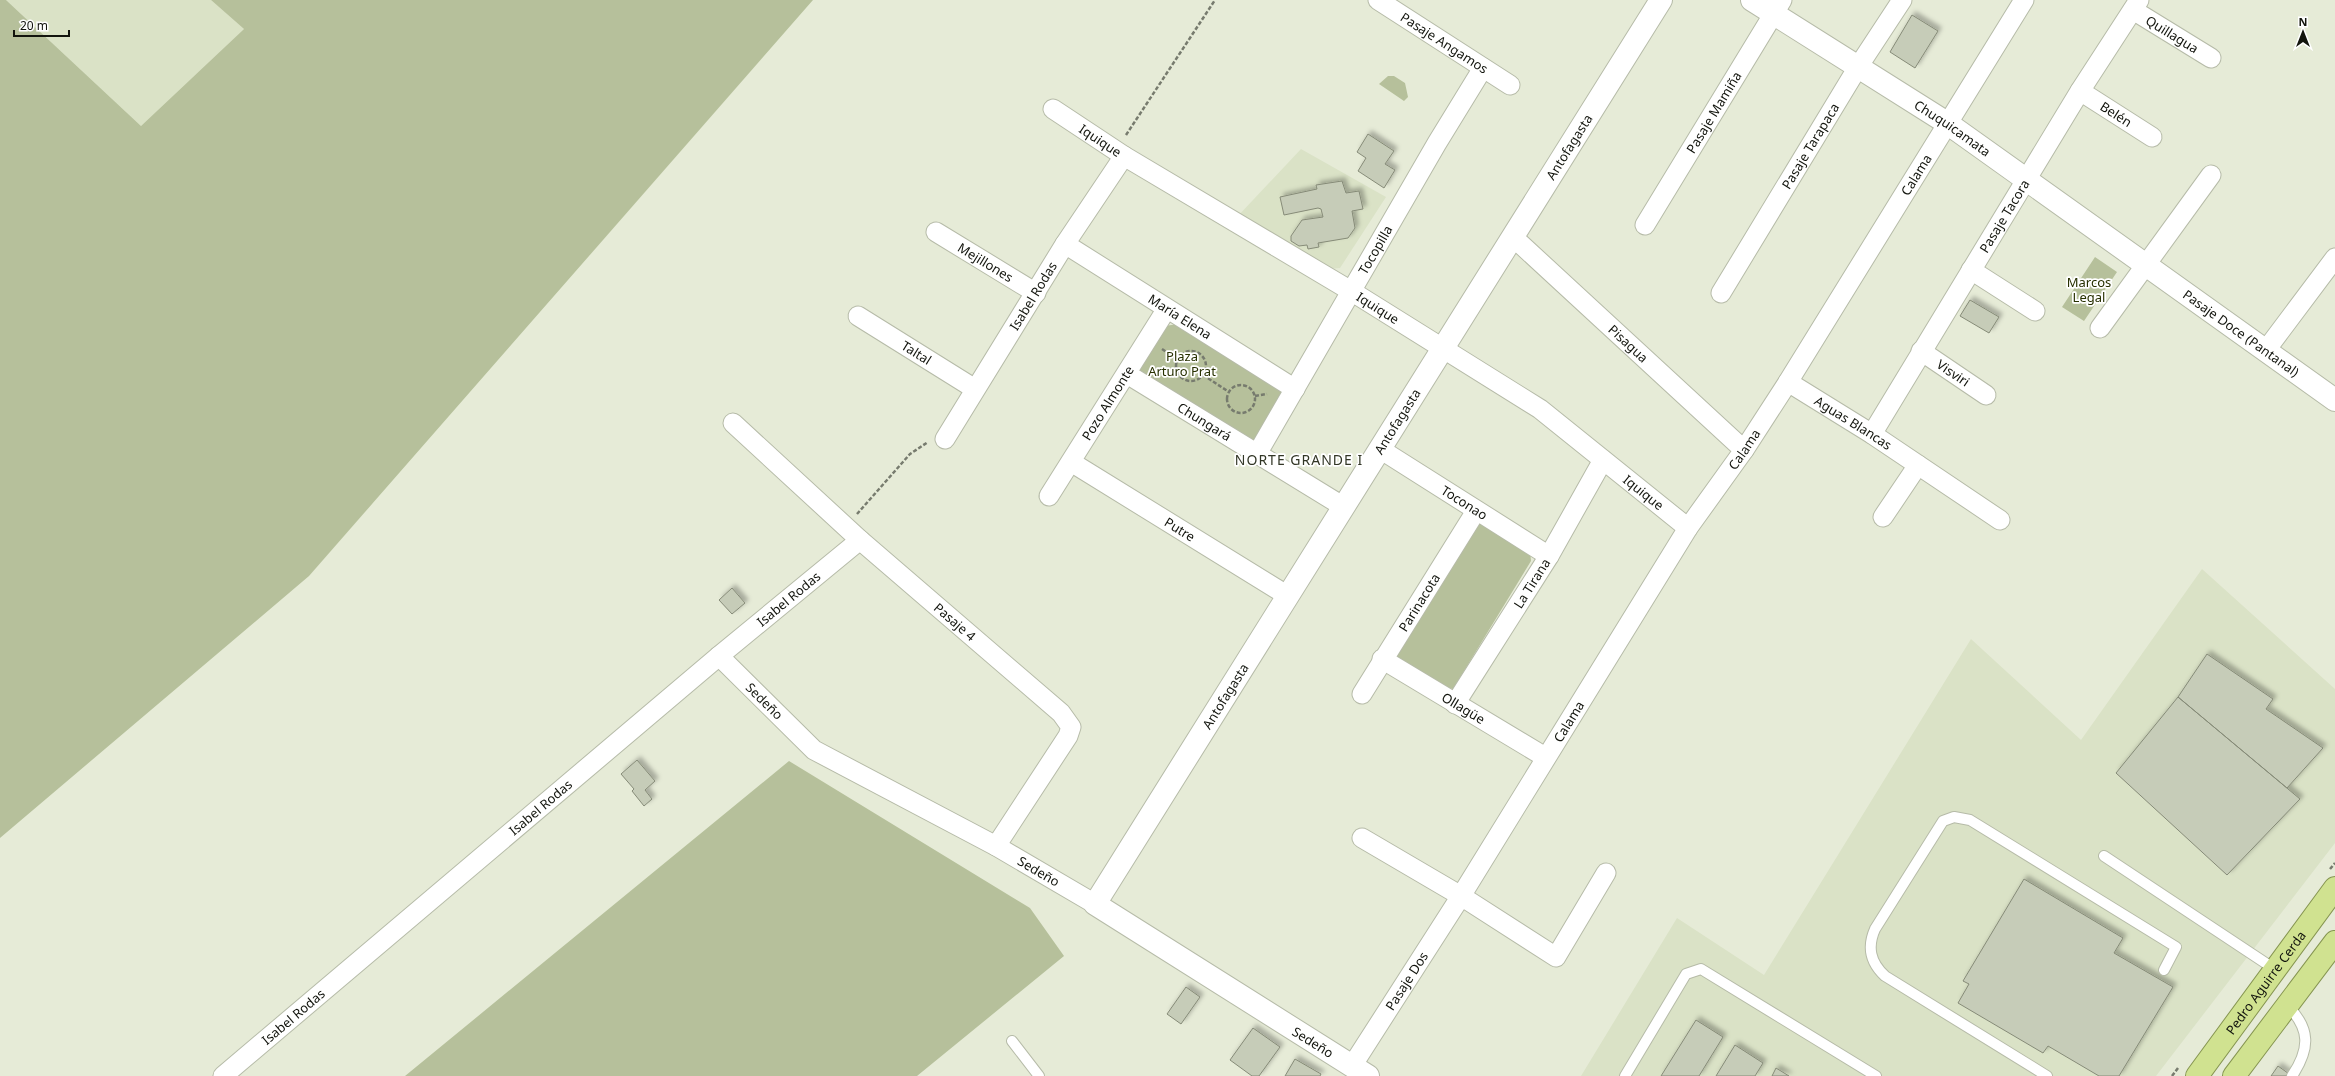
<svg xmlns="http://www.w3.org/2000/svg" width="2335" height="1076" font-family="'Noto Sans',sans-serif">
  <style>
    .built { fill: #dae2c6 }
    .green { fill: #b6c09b }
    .building { fill: #c6ccb8; stroke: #868b78; filter: url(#shadow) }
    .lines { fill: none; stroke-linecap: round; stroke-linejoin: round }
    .service-casing { stroke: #b6bba8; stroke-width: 12 }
    .minor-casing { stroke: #b6bba8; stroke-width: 21 }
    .tertiary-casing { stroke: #b6bba8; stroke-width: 24 }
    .trunk-casing { stroke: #869551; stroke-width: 24 }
    .path { stroke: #777b6e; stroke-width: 2.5; stroke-dasharray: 4 2; stroke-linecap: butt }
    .service { stroke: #fff; stroke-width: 10 }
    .minor { stroke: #fff; stroke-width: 19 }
    .tertiary { stroke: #fff; stroke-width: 22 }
    .trunk { stroke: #d0e290; stroke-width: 22 }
    .labels { text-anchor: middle; stroke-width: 3.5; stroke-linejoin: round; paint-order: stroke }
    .street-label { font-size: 13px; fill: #12140d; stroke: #fff }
    .park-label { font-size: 13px; fill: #273000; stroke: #fff }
    .neighbourhood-label { font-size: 14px; letter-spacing: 1px; fill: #323626; stroke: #fff }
  </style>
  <defs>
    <filter id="shadow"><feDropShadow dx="3.5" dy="-3.5" stdDeviation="2" flood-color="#0004"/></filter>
  </defs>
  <rect width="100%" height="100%" fill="#e6ebd7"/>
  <!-- built -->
  <path class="built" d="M6,0H211L244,29L141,126Z
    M1301,149L1386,197L1340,268L1328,269L1237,217Z
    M2202,569L2335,689V843L2156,1076H1581L1677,918L1764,975L1971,639L2081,740Z"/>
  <!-- green -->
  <path class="green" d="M0,0H6L141,126L244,29L211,0H813L309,576L0,838Z
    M1388,76H1394L1405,83L1408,97L1404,101L1379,84Z
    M2095,257L2117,272L2084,321L2062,307Z
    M1179,324L1283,388L1286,398L1259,441L1252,443L1143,378L1140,368L1164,326Z
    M1482,523L1530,550L1531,561L1453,689L1443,687L1397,659L1396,647L1472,526Z
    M789,761L1030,908L1064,956L917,1076H405Z"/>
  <!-- building -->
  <path class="building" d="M1912,15L1938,31L1915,68L1890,52Z
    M1368,134L1394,151L1385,164L1395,170L1384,188L1358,171L1366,158L1357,152Z
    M1342,181L1346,193L1359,191L1363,209L1352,211L1355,228L1348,238L1318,243L1319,247L1308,249L1307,245L1299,246L1291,241V236L1302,220L1323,217L1321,209L1318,208L1284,215L1280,197L1317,189L1316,185Z
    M1970,300L1999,317L1989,333L1960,316Z
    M732,588L745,603L732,614L719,600Z
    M2207,654L2273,699L2266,709L2323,748L2287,788L2178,697Z
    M2178,697L2300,799L2227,875L2116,773Z
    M637,760L655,781L645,790L652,799L644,806L632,791L634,789L621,774Z
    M2024,879L2123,938L2114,953L2173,987L2119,1076H2099L2048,1046L2043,1053L1958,1003L1969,984L1963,981Z
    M1186,987L1200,997L1181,1024L1167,1014Z
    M1696,1020L1723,1037L1699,1076H1661Z
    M1253,1028L1280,1047L1259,1076H1252L1230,1060Z
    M1735,1045L1763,1063L1755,1076H1716Z
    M1295,1059L1321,1074L1320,1076H1285Z
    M2278,1066L2292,1076H2271Z
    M1776,1068L1789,1076H1772Z"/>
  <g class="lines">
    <defs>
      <path id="service" d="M2104,856L2276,970
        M2287,1005C2311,1029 2310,1049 2292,1076
        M1012,1041L1039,1076
        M1625,1076L1686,974L1701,969L1876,1076
        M2047,1076L1885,976C1870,962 1867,947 1875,929L1943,821L1954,817L1970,820L2176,947L2164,970"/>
      <g id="minor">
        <path id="s1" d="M1378,0L1510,85"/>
        <path id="s2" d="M2133,10L2211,58"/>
        <path id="s3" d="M2080,91L2152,137"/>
        <path id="s4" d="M1053,109L1124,156L1351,291L1540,409L1688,528"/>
        <path id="s5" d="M1645,225L1782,0"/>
        <path id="s6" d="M936,232L1036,293"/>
        <path id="s7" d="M1513,237L1744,450"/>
        <path id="s8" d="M1065,244L1295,389"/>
        <path d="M1971,270L2035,311"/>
        <path id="s9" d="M1721,293L1858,67L1902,0"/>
        <path id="s10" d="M858,316L975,389"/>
        <path d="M2100,328L2211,175"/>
        <path d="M2266,350L2335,258"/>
        <path id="s11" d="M1921,351L1986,395"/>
        <path id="s12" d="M1127,374L1344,507"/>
        <path id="s13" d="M1788,382L1872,434L2000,520"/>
        <path id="s14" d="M733,423L860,540L1061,713L1071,727L1068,736L996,846"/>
        <path id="s15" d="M1872,434L2080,91L2139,0"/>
        <path id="s16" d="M945,439L1065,244L1124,156"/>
        <path id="s17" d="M1380,449L1549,556"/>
        <path id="s18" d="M1257,454L1437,143L1483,68"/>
        <path id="s19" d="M1071,462L1288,596"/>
        <path id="s20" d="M1049,496L1166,310"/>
        <path d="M1883,517L1918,465"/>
        <path id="s21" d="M719,656L814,750L996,846L1095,904"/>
        <path id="s22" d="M1382,659L1545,757"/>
        <path id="s23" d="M1362,694L1476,511"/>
        <path id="s24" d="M1455,704L1549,556L1603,460"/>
        <path d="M1362,838L1461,896L1556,957L1606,873"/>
        <path id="s25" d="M1352,1066L1461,896L1688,528L1744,450L1788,382L2024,0"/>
        <path id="s26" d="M223,1076L719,656L860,540"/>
      </g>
      <g id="tertiary">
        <path id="s27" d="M1752,0L1947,123L2335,400"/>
        <path id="s28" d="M1368,1076L1095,904L1661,0"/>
      </g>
      <g id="trunk">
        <path id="s29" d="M2197,1076L2335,888"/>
        <path d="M2234,1076L2335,942"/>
      </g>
    </defs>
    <!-- service casing -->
    <use href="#service" class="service-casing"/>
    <!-- minor casing -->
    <use href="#minor" class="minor-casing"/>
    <!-- tertiary casing -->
    <use href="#tertiary" class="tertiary-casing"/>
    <!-- trunk casing -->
    <use href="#trunk" class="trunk-casing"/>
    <!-- path -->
    <path class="path" d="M1126,135L1215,0
      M1162,349L1177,359
      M1176 366a15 15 0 1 1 30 0a15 15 0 1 1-30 0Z
      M1203,375L1229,392
      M1227 399a14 14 0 1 1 28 0a14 14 0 1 1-28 0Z
      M1255,396L1267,394
      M857,514L910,454L928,442
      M2330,869L2335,863
      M2172,1076L2178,1068"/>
    <!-- service -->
    <use href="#service" class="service"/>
    <!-- minor -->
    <use href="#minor" class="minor"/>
    <!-- tertiary -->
    <use href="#tertiary" class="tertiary"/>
    <!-- trunk -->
    <use href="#trunk" class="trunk"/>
  </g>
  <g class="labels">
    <!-- street labels -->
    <g class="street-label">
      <text dy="5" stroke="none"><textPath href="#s2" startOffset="46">Quillagua</textPath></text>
      <text dy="5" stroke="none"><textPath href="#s1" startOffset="79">Pasaje Angamos</textPath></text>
      <text dy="5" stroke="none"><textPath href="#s5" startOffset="132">Pasaje Mamiña</textPath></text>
      <text dy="5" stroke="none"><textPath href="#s3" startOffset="43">Belén</textPath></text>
      <text dy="5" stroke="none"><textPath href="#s27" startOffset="238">Chuquicamata</textPath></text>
      <text dy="5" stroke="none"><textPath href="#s4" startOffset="57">Iquique</textPath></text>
      <text dy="5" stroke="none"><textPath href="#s9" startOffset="172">Pasaje Tarapaca</textPath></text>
      <text dy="5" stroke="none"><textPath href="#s28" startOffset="1216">Antofagasta</textPath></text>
      <text dy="5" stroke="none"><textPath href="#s25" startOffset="1055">Calama</textPath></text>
      <text dy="5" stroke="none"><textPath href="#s15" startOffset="255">Pasaje Tacora</textPath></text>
      <text dy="5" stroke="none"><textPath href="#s18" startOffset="236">Tocopilla</textPath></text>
      <text dy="5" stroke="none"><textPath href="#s6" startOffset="58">Mejillones</textPath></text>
      <text dy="5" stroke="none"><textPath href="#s16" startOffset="168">Isabel Rodas</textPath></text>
      <text dy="5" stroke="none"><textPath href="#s4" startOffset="381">Iquique</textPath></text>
      <text dy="5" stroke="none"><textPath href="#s8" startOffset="136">María Elena</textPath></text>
      <text dy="5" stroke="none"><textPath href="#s27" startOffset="592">Pasaje Doce (Pantanal)</textPath></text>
      <text dy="5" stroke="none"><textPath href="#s7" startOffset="157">Pisagua</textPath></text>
      <text dy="5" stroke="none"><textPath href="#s10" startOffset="69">Taltal</textPath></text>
      <text dy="5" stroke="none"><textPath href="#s11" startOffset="39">Visviri</textPath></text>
      <text dy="5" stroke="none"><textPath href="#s20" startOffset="110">Pozo Almonte</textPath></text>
      <text dy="5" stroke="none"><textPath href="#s28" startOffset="892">Antofagasta</textPath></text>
      <text dy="5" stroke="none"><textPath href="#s12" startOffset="91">Chungará</textPath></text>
      <text dy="5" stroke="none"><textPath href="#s13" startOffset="77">Aguas Blancas</textPath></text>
      <text dy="5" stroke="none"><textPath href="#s25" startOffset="731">Calama</textPath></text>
      <text dy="5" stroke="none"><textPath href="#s4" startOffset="705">Iquique</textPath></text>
      <text dy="5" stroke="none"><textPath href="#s17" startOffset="100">Toconao</textPath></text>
      <text dy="5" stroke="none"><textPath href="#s19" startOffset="128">Putre</textPath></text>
      <text dy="5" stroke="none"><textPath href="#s24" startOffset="143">La Tirana</textPath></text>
      <text dy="5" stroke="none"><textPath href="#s26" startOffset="740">Isabel Rodas</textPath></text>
      <text dy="5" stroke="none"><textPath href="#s23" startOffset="108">Parinacota</textPath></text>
      <text dy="5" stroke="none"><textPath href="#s14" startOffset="298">Pasaje 4</textPath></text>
      <text dy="5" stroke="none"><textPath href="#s28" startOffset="568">Antofagasta</textPath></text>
      <text dy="5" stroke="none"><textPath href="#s21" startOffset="64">Sedeño</textPath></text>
      <text dy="5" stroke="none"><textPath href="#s22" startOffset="95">Ollagüe</textPath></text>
      <text dy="5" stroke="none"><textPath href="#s25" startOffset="407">Calama</textPath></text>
      <text dy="5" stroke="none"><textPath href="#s26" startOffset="416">Isabel Rodas</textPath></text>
      <text dy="5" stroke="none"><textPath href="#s21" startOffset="389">Sedeño</textPath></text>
      <text dy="5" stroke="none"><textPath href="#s25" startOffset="101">Pasaje Dos</textPath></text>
      <text dy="5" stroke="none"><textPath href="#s29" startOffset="116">Pedro Aguirre Cerda</textPath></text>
      <text dy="5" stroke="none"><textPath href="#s26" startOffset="92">Isabel Rodas</textPath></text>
      <text transform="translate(1313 1042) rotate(32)" y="5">Sedeño</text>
    </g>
    <!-- park labels -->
    <g class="park-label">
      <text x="2089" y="287">Marcos<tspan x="2089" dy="15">Legal</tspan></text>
      <text x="1182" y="361">Plaza<tspan x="1182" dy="15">Arturo Prat</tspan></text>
    </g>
    <!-- neighbourhood labels -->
    <g class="neighbourhood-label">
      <text x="1299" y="465">NORTE GRANDE I</text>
    </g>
  </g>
  <!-- north arrow -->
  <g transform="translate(2303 32)" stroke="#ffffff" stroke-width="3" paint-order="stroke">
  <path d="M0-3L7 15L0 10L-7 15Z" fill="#12140d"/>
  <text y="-6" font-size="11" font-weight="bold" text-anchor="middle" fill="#12140d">N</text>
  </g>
  <!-- scale -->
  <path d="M14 30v6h55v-6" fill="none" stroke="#12140d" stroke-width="2"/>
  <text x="20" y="30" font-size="12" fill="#12140d" stroke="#ffffff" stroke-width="3" paint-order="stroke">20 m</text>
</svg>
